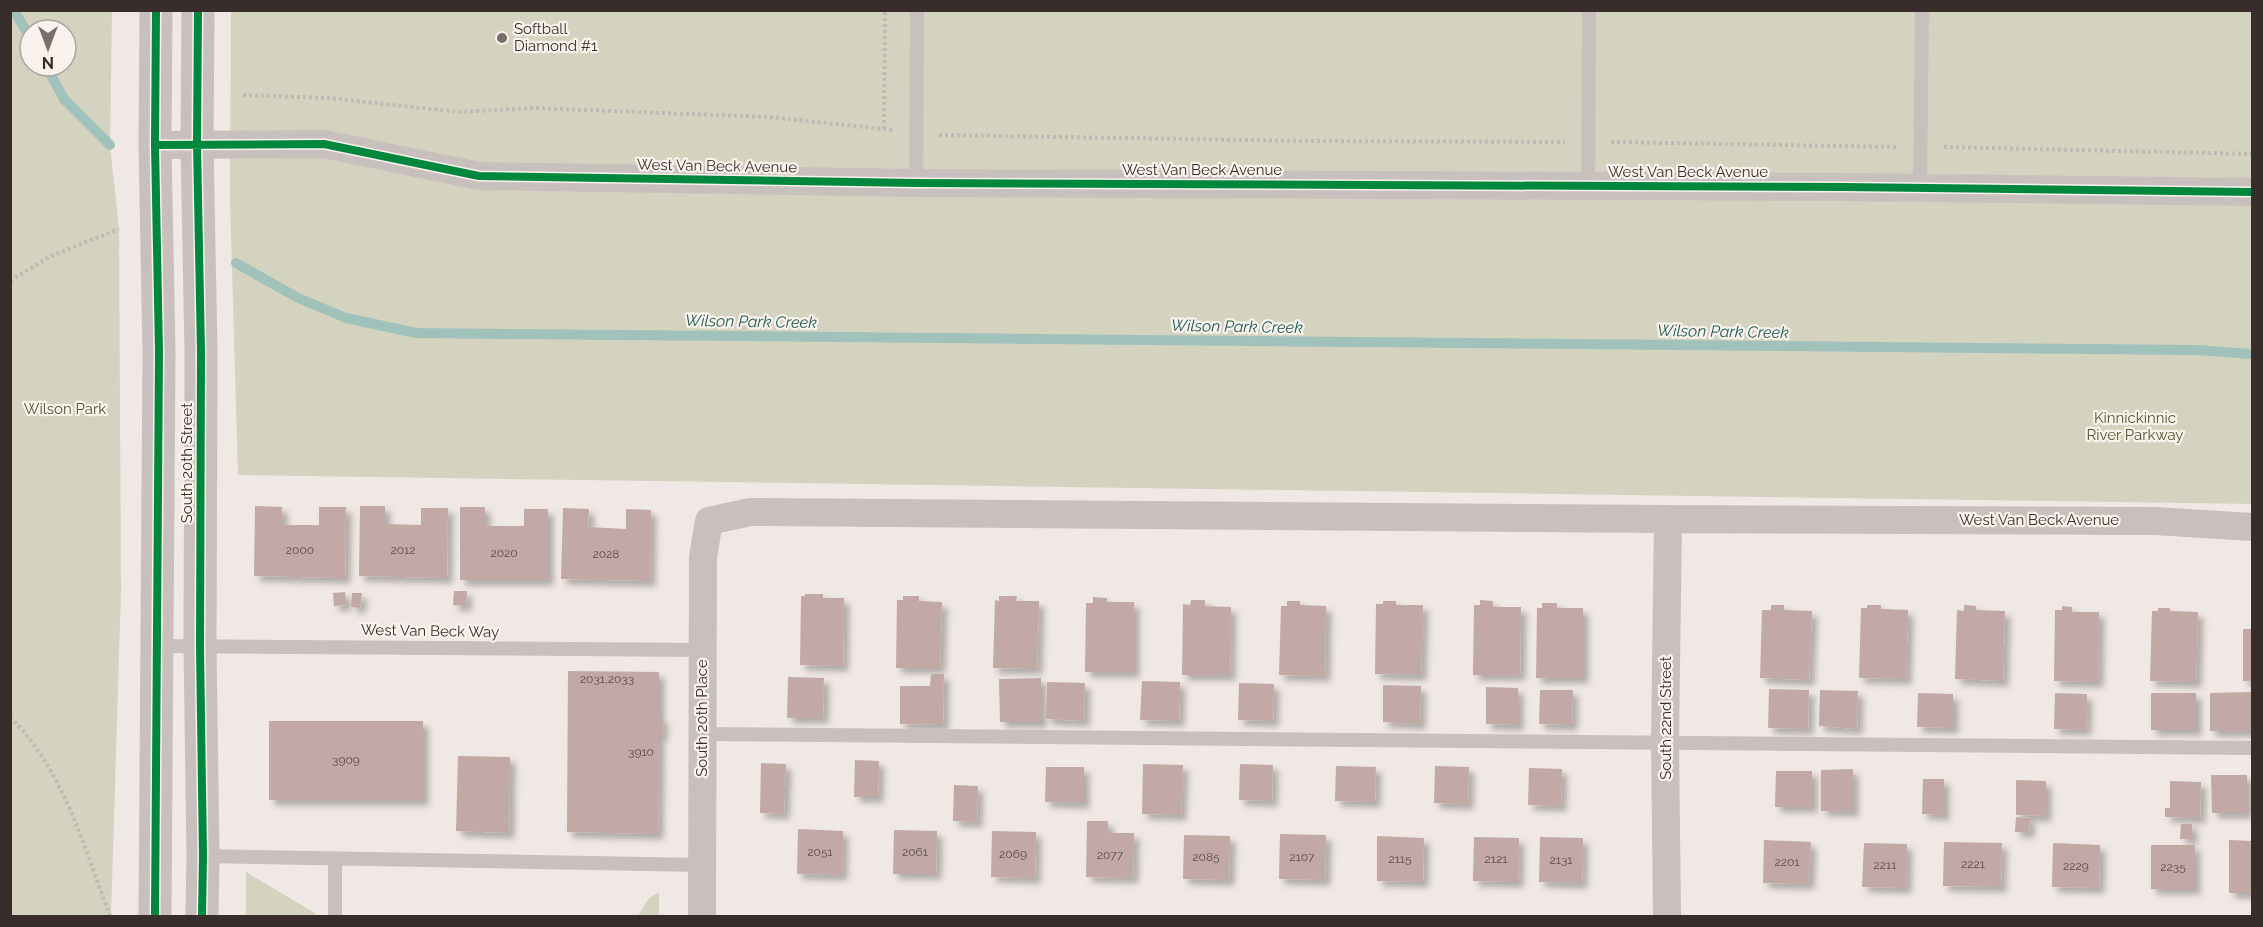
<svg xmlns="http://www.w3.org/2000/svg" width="2263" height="927" font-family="Raleway,sans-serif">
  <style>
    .green { fill: #d4d3bf; fill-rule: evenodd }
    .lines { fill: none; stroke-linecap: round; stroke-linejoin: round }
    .stream { stroke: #a1c1bb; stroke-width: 10 }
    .building { fill: #c2a9a6; filter: url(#shadow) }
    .path { stroke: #c1b9b5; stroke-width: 4; stroke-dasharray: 3 3; stroke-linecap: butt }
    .service { stroke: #c8c0bd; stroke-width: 14 }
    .minor { stroke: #c8c0bd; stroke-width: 28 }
    .tertiary { stroke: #c8c0bd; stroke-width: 33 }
    .cycleway-casing { stroke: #faf2ed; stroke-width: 11 }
    .cycleway { stroke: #00873e; stroke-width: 8 }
    .poi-dot { fill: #796e6c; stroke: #faf2ed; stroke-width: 2 }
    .labels { text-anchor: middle; stroke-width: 4.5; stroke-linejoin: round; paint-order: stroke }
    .number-label { font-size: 12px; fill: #5b4c4a }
    .poi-label { font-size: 15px; fill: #392d2b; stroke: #faf2ed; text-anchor: start }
    .street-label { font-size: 15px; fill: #392d2b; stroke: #faf2ed }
    .park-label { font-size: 15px; fill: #50582e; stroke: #faf2ed }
    .water-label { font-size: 16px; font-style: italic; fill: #205b55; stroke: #faf2ed }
  </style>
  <defs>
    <filter id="shadow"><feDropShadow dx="5.5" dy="5.5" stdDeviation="3" flood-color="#0004"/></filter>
  </defs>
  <rect width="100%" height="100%" fill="#efe8e4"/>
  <!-- green -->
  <path class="green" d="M10,11H112L110,145L119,229L121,590L111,916H11ZM30,30H66V66H30Z
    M231,11H2252V504L238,475L230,199Z
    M246,872L315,913V916H246Z
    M659,892V916H638L649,898Z"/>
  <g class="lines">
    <!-- stream -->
    <path class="stream" d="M14,10L30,38
      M46,66L64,99L110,145
      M236,263L298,298L346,318L416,333L2196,350L2252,354"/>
  </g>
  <!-- building -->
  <path class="building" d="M255,506L282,507V525H319V507H346L345,578L254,576Z
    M360,506H385V524L421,525V508H448L447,578L359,576Z
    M460,507H485V526H524V509H548V580H460Z
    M563,508L589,509L588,527L626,529V509L651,510L650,581L561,579Z
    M454,591H467L466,606L453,605Z
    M345,592L346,605L334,606L333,593Z
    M352,593H362L360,608L351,607Z
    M805,594H823V598H844L843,666L800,665L801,596H805Z
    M903,596H919V601L942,602L940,668H896L897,600H903Z
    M999,596H1017L1016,601H1039L1037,669L993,668L995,600L999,601Z
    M1093,597L1107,598V602H1134V672H1085L1086,603H1093Z
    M1191,600H1205V606L1231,607L1230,675H1182L1183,604L1190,605Z
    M1480,600L1493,601V607H1521L1520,675H1473L1474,605H1480Z
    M1287,601H1300V605L1326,606L1325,676L1279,675L1281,606H1287Z
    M1383,601H1396V605H1423L1421,675L1375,674L1376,604H1383Z
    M1542,603H1557V608H1583V678H1536L1537,608H1542Z
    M1771,605H1784V610L1812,611L1809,680L1760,678L1762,610H1771Z
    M1867,605H1881V609L1908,610L1906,679L1859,678L1861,608H1867Z
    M1964,605L1976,606V610L2005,611L2003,681L1955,679L1957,610L1964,611Z
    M2062,606L2072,607V612H2099L2098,682L2054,681L2055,610H2062Z
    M2158,608H2170V611L2198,612L2196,682L2150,681L2152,611H2158Z
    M2243,629H2252V681H2243Z
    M568,671L659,672V719H663L662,735H659L658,834L567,832Z
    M931,674H944L943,725L900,724V686H930Z
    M788,677L824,678L823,718H787Z
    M1041,678V722H1000L999,679Z
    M1142,681L1180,682L1179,721L1140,720Z
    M1047,682L1085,683L1084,721L1046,719Z
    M1239,683L1274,684L1273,721L1238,720Z
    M1383,685L1421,686L1420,724L1383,722Z
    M1486,687L1518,688V725L1486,724Z
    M1769,689L1809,690L1808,729L1768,728Z
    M1540,690H1573L1572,725L1539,724Z
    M1820,690L1858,691L1857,729L1819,726Z
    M2252,692V731H2210V693Z
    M1918,693L1953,694V728L1917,727Z
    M2055,693L2087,694L2086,730L2054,729Z
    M2151,693H2196V730H2151Z
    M269,721H423V800H269Z
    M458,756L510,757L509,833L456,831Z
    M855,760L879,761L878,797H854Z
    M761,763L786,764L784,814L760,813Z
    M1143,764L1183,765L1181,815L1142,814Z
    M1240,764L1273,765L1272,801L1239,800Z
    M1336,766L1376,767L1375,802L1335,801Z
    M1435,766L1469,767L1468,804L1434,803Z
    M1046,767H1084V803L1045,802Z
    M1529,768L1562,769L1561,806L1528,805Z
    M1853,769V811H1821V770Z
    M1776,771H1812V807H1775Z
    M2211,775H2247V813H2212Z
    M1923,779H1944V815L1922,814Z
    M2016,780L2046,781V816L2016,815Z
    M2170,781L2201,782L2200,818L2165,817V808H2170Z
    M954,785L978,786L977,822L953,821Z
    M2016,817L2030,818L2029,832H2015Z
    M1087,821H1108V833H1134L1133,878L1086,877Z
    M2181,824H2192V839H2180Z
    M798,829L843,831L842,875L797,874Z
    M894,830L937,831L936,874H893Z
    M992,831L1036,832L1035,878L991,877Z
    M1280,834L1326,835L1325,880L1279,879Z
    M1184,835L1230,836L1229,880L1183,879Z
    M1377,836L1424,838L1423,882L1377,881Z
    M1474,837L1519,838L1518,882L1473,881Z
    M1540,837L1583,838L1582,883L1539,882Z
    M1764,840L1811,842L1809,884L1763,883Z
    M2229,840L2252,841V893H2229Z
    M1944,842L2002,843L2001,887L1943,886Z
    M1864,843L1907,844L1906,888L1862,887Z
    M2053,843L2100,845L2099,888L2052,887Z
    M2151,845H2195V889H2151Z"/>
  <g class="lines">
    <!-- path -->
    <path class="path" d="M243,95L329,98L459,112L533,108L768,117L893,130
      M884,129L885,10
      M939,135L1307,141L1565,142
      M1611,142L1898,147
      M1944,147L2252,154
      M10,281L51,256L119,229
      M10,717C64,770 84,848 110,916"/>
    <!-- service -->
    <path class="service" d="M916,183L917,10
      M1588,185L1589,10
      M1920,188L1922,10
      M157,646L702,650
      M702,734L2252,748
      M203,856L701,865
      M335,916V858"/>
    <!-- minor -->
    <path class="minor" d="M155,145L324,144L479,176L916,183L1843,187L2252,192
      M702,916L703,557L709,521L750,512L1668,519L2155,521L2252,527
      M1667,916L1665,742L1668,519"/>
    <!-- tertiary -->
    <path class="tertiary" d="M198,10L197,144L201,352L200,647L203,856L202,916
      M155,916L159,352L155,145L156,10"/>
    <defs>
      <path id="cycleway" d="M198,10L197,144L201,352L200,647L203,856L202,916
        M155,145L324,144L479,176L916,183L1843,187L2252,192
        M155,916L159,352L155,145L156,10"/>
    </defs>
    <!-- cycleway casing -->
    <use href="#cycleway" class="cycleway-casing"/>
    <!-- cycleway -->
    <use href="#cycleway" class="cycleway"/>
  </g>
  <!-- markers -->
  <circle class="poi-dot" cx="502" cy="38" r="6"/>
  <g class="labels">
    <!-- number labels -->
    <g class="number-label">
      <text x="300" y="554">2000</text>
      <text x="403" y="554">2012</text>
      <text x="504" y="557">2020</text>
      <text x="606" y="558">2028</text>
      <text x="607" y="683">2031,2033</text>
      <text x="641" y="756">3910</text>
      <text x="346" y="764">3909</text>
      <text x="820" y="856">2051</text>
      <text x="915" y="856">2061</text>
      <text x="1013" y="858">2069</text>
      <text x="1110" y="859">2077</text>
      <text x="1206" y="861">2085</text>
      <text x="1302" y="861">2107</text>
      <text x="1400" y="863">2115</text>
      <text x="1496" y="863">2121</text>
      <text x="1561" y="864">2131</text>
      <text x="1787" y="866">2201</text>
      <text x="1973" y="868">2221</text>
      <text x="1885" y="869">2211</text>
      <text x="2076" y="870">2229</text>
      <text x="2173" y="871">2235</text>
    </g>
    <!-- poi labels -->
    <g class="poi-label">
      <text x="514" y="34">Softball<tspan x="514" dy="17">Diamond #1</tspan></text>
    </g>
    <!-- street labels -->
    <g class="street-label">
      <text transform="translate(717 166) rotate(1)" y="5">West Van Beck Avenue</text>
      <text x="1202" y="175">West Van Beck Avenue</text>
      <text x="1688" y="177">West Van Beck Avenue</text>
      <text transform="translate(187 463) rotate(-90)" y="5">South 20th Street</text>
      <text x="2039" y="525">West Van Beck Avenue</text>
      <text transform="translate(430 631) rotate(1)" y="5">West Van Beck Way</text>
      <text transform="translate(702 718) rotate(-90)" y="5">South 20th Place</text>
      <text transform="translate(1666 718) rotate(-90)" y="5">South 22nd Street</text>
    </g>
    <!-- park labels -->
    <g class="park-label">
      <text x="65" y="414">Wilson Park</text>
      <text x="2135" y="423">Kinnickinnic<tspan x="2135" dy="17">River Parkway</tspan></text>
    </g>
    <!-- water labels -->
    <g class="water-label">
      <text transform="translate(751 321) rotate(1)" y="6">Wilson Park Creek</text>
      <text transform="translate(1237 326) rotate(1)" y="6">Wilson Park Creek</text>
      <text transform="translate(1723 331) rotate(1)" y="6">Wilson Park Creek</text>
    </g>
  </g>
  <!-- border -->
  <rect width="2263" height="927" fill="none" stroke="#392d2b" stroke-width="24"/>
  <!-- north arrow -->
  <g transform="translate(48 48) rotate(180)"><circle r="28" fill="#faf2ed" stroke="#ada39f" stroke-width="1.5"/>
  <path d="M0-4.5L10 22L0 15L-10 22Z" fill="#796e6c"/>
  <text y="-9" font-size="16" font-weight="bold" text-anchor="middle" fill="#392d2b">N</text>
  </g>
</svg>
